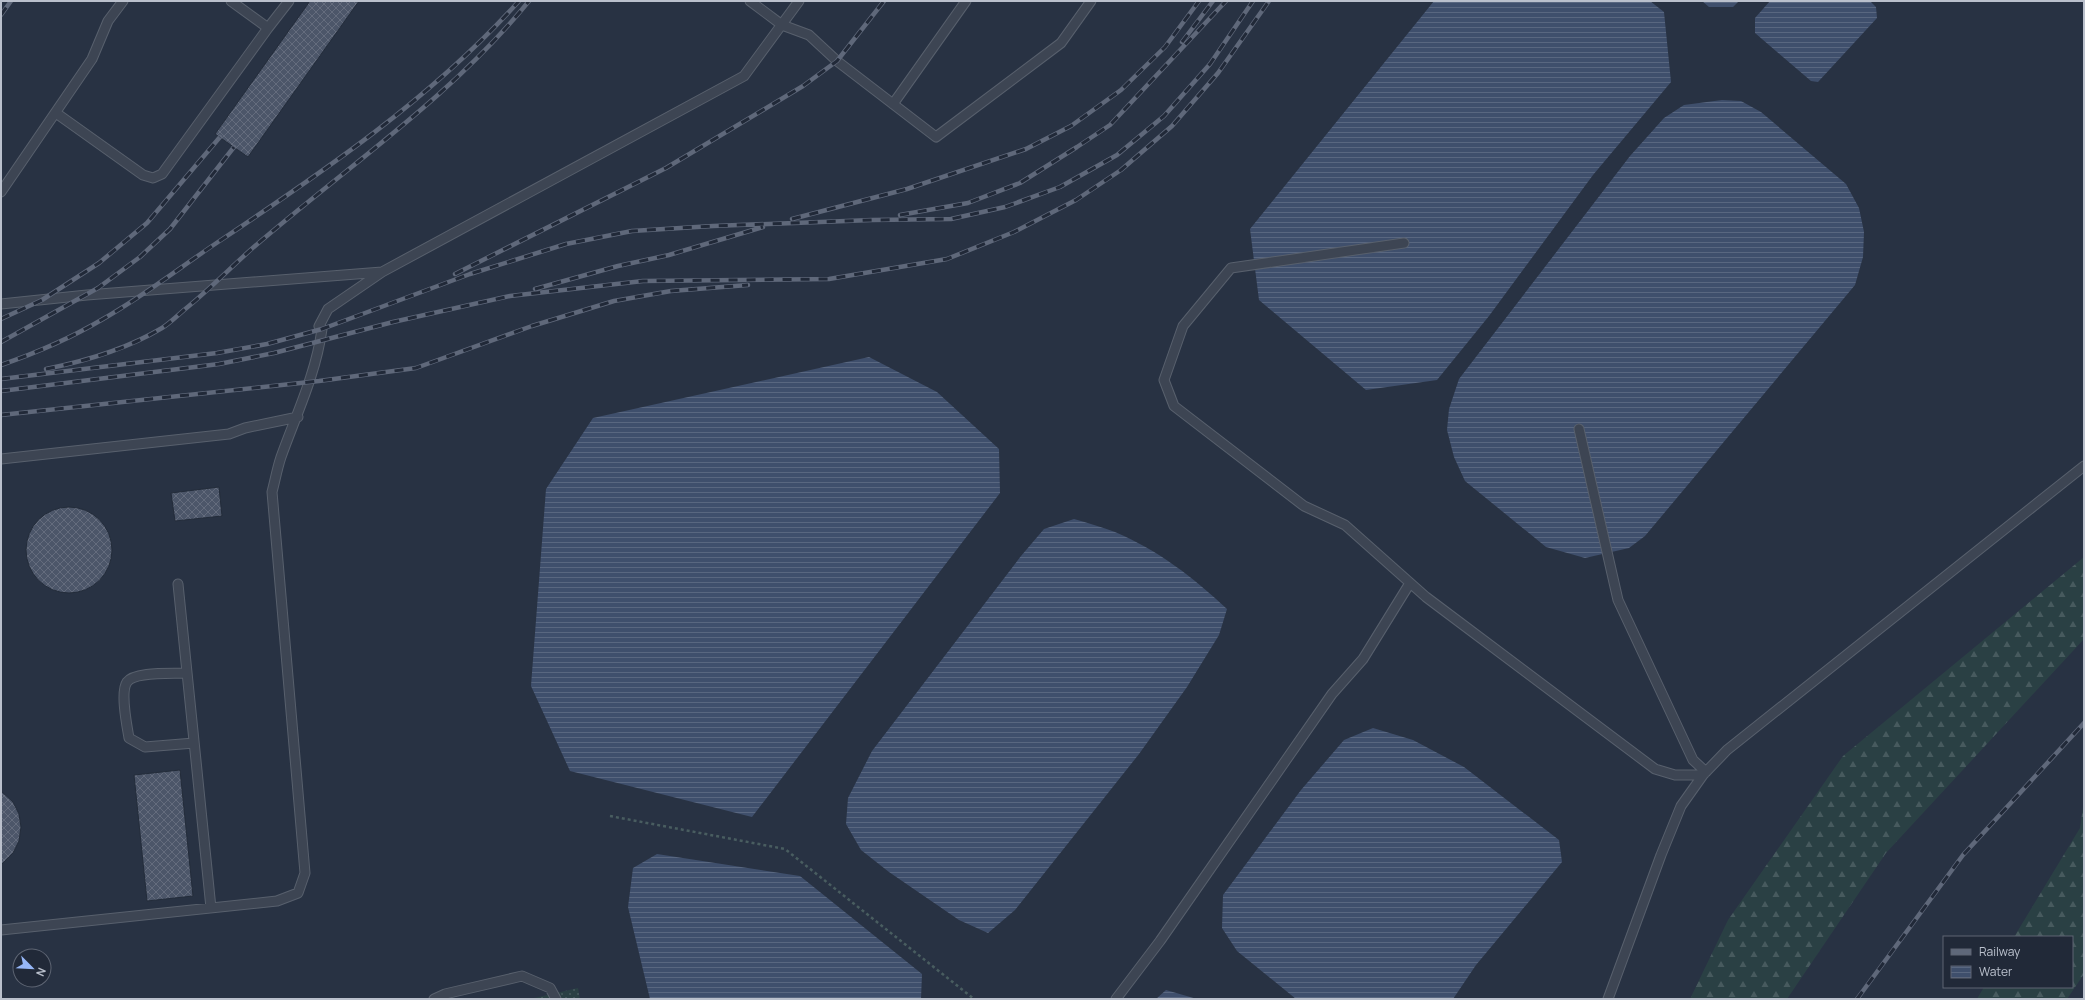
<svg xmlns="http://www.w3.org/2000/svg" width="2085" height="1000" font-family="Manrope,sans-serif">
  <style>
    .grass { fill: url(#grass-dots) }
    .forest { fill: url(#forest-firs) }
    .water { fill: url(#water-rules) }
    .building { fill: url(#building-cross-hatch); stroke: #232c3a }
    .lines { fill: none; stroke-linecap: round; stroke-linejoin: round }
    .lane-casing { stroke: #58606d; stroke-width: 11 }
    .path { stroke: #495d60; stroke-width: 2.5; stroke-dasharray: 3 3; stroke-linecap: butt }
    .lane { stroke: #3d4553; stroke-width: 9 }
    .rail-casing { stroke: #5f687a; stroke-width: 4.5 }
    .rail { stroke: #212938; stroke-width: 3; stroke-dasharray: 9; stroke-linecap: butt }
  </style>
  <defs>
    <pattern id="grass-dots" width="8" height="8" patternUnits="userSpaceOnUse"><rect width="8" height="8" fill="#2a4044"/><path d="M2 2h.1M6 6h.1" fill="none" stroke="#475a5e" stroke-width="1.8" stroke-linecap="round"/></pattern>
    <pattern id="forest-firs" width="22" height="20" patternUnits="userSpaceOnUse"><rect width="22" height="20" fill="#2a4044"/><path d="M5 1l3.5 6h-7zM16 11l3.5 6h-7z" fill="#475a5e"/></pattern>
    <pattern id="water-rules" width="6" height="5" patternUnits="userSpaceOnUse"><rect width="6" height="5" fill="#3f4f6c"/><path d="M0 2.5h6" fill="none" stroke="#596780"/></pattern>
    <pattern id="building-cross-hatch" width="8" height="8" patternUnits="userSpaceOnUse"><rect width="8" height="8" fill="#4c5669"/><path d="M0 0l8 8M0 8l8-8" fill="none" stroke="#646c7d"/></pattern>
  </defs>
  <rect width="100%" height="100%" fill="#283243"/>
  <!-- grass -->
  <path class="grass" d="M578,988L580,999H530Z"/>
  <!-- forest -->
  <path class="forest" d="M2084,557V639L1886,853L1787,999H1690L1728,920L1843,756Z
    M2084,800V974L2067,999H1977L1984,987H2072V937H2014L2080,828Z"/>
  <!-- water -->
  <path class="water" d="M1434,1H1650L1664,12L1671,82L1593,175L1489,316L1437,380L1366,390L1259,300L1250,229Z
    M1702,1H1739L1733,7H1709Z
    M1770,1H1870L1876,7L1877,18L1818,82L1811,81L1755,33V18Z
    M1722,100L1741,101L1761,112L1846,184L1859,208L1864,232L1863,257L1855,285L1645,536L1629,548L1585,558L1546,547L1465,481L1454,457L1447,430L1449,409L1459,379L1630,156L1664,118L1684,105Z
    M869,357L937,392L999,449L1000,493L752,817L570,771L531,686L546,489L593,418Z
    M1074,519C1088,523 1102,527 1115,532C1158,550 1194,578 1227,609L1219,635L1187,687L1139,754L1015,910L988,933L959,920L889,872L861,850L846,824L848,798L872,751L1021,556L1044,529Z
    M1373,728L1413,740L1464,767L1559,840L1562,862L1476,965L1453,999H1296L1237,951L1222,928L1223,895L1301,790L1344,740Z
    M657,854L800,876L922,974L921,999H650L628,907L633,868Z
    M1166,990L1197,999H1156Z"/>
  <!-- building -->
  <path class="building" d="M310,1H359L248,157L215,134Z
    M219,487L222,516L175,521L171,493Z
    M26 550a43 43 0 1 1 86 0a43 43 0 1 1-86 0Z
    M180,770L193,896L147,901L134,775Z
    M1,791L13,802L19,814L21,827L19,841L13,853L1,865Z"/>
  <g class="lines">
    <defs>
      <path id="lane" d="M750,1L782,25L809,35L837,61L936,137L1061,43L1091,1
        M268,28L289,1
        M893,104L966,1
        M56,113L143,175L153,178L162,174L268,28L231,1
        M1,192L92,59L108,21L123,1
        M1404,243L1231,268L1183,326L1164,380L1174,406L1304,506L1345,525L1426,597L1655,769L1675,775H1703
        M1,304L87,295L382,272L744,76L799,1
        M1579,429L1618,600L1693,760L1706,772
        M1,459L229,434L245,428L298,417
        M178,584L211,908
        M187,673C173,674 135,671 127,682C120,692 127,726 129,738L145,747L194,743
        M1,930L277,901L298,893L305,873L272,492C275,481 277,469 281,457C296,415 316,374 322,329L319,326L328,309L382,272
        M434,999L445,994L522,976L550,988L556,999
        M1116,999L1160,941L1332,694L1363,659L1410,583
        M1608,999L1661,855L1681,806L1703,775L1727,750L2084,466"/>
    </defs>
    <!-- lane casing -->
    <use href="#lane" class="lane-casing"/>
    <!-- path -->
    <path class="path" d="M610,816L785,849L974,999"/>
    <!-- lane -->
    <use href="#lane" class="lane"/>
    <defs>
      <path id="rail" d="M1,15L11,1
        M1182,42L1213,1
        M900,215L968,203L1020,183L1077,147L1110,125L1226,1
        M792,219L907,189L1026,149L1071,126L1121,90L1165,47L1199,1
        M455,274L666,168L803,86L837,61L884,1
        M535,289L618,266L669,255L763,227
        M1,319L42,300L99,263L147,223L220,137
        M1,342L98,288L140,257L170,229L234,147
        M1,365C36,353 71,338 103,319C142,297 178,269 215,244C323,172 432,98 519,1
        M46,369C86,361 127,349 162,328C170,323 177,316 184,310C209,290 231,267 255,246C348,166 451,97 529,1
        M1,379L217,353L267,344L322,329L470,274L566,244L632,231L713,226L872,220L951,219L1005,207L1060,187L1117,155L1164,116L1210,64L1253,1
        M1,391L219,364L274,353L393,322L510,296L643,281L829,279L947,259L1014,232L1076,200L1121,170L1172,126L1218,73L1269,1
        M1,415L319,381L416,368L532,326L614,301L671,291L748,285
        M1857,999L1963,855L2084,723"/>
    </defs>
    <!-- rail casing -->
    <use href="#rail" class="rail-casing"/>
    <!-- rail -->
    <use href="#rail" class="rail"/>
  </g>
  <!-- border -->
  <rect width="2085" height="1000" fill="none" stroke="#bac0cc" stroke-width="4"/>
  <!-- legend -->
  <rect x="1943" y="936" width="130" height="52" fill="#212938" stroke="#5e6573"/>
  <rect x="1951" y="949" width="20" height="6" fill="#5f687a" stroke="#5e6573"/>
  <text x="1979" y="956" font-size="12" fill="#bac0cc">Railway</text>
  <rect x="1951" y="966" width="20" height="12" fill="url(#water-rules)" stroke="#5e6573"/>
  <text x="1979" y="976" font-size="12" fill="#bac0cc">Water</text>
  <!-- north arrow -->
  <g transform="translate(32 968) rotate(114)"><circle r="19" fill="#212938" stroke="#5e6573"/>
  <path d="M0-3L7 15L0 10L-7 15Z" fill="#96b6f6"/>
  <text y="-6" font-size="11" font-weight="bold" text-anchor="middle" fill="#bac0cc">N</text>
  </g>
</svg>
